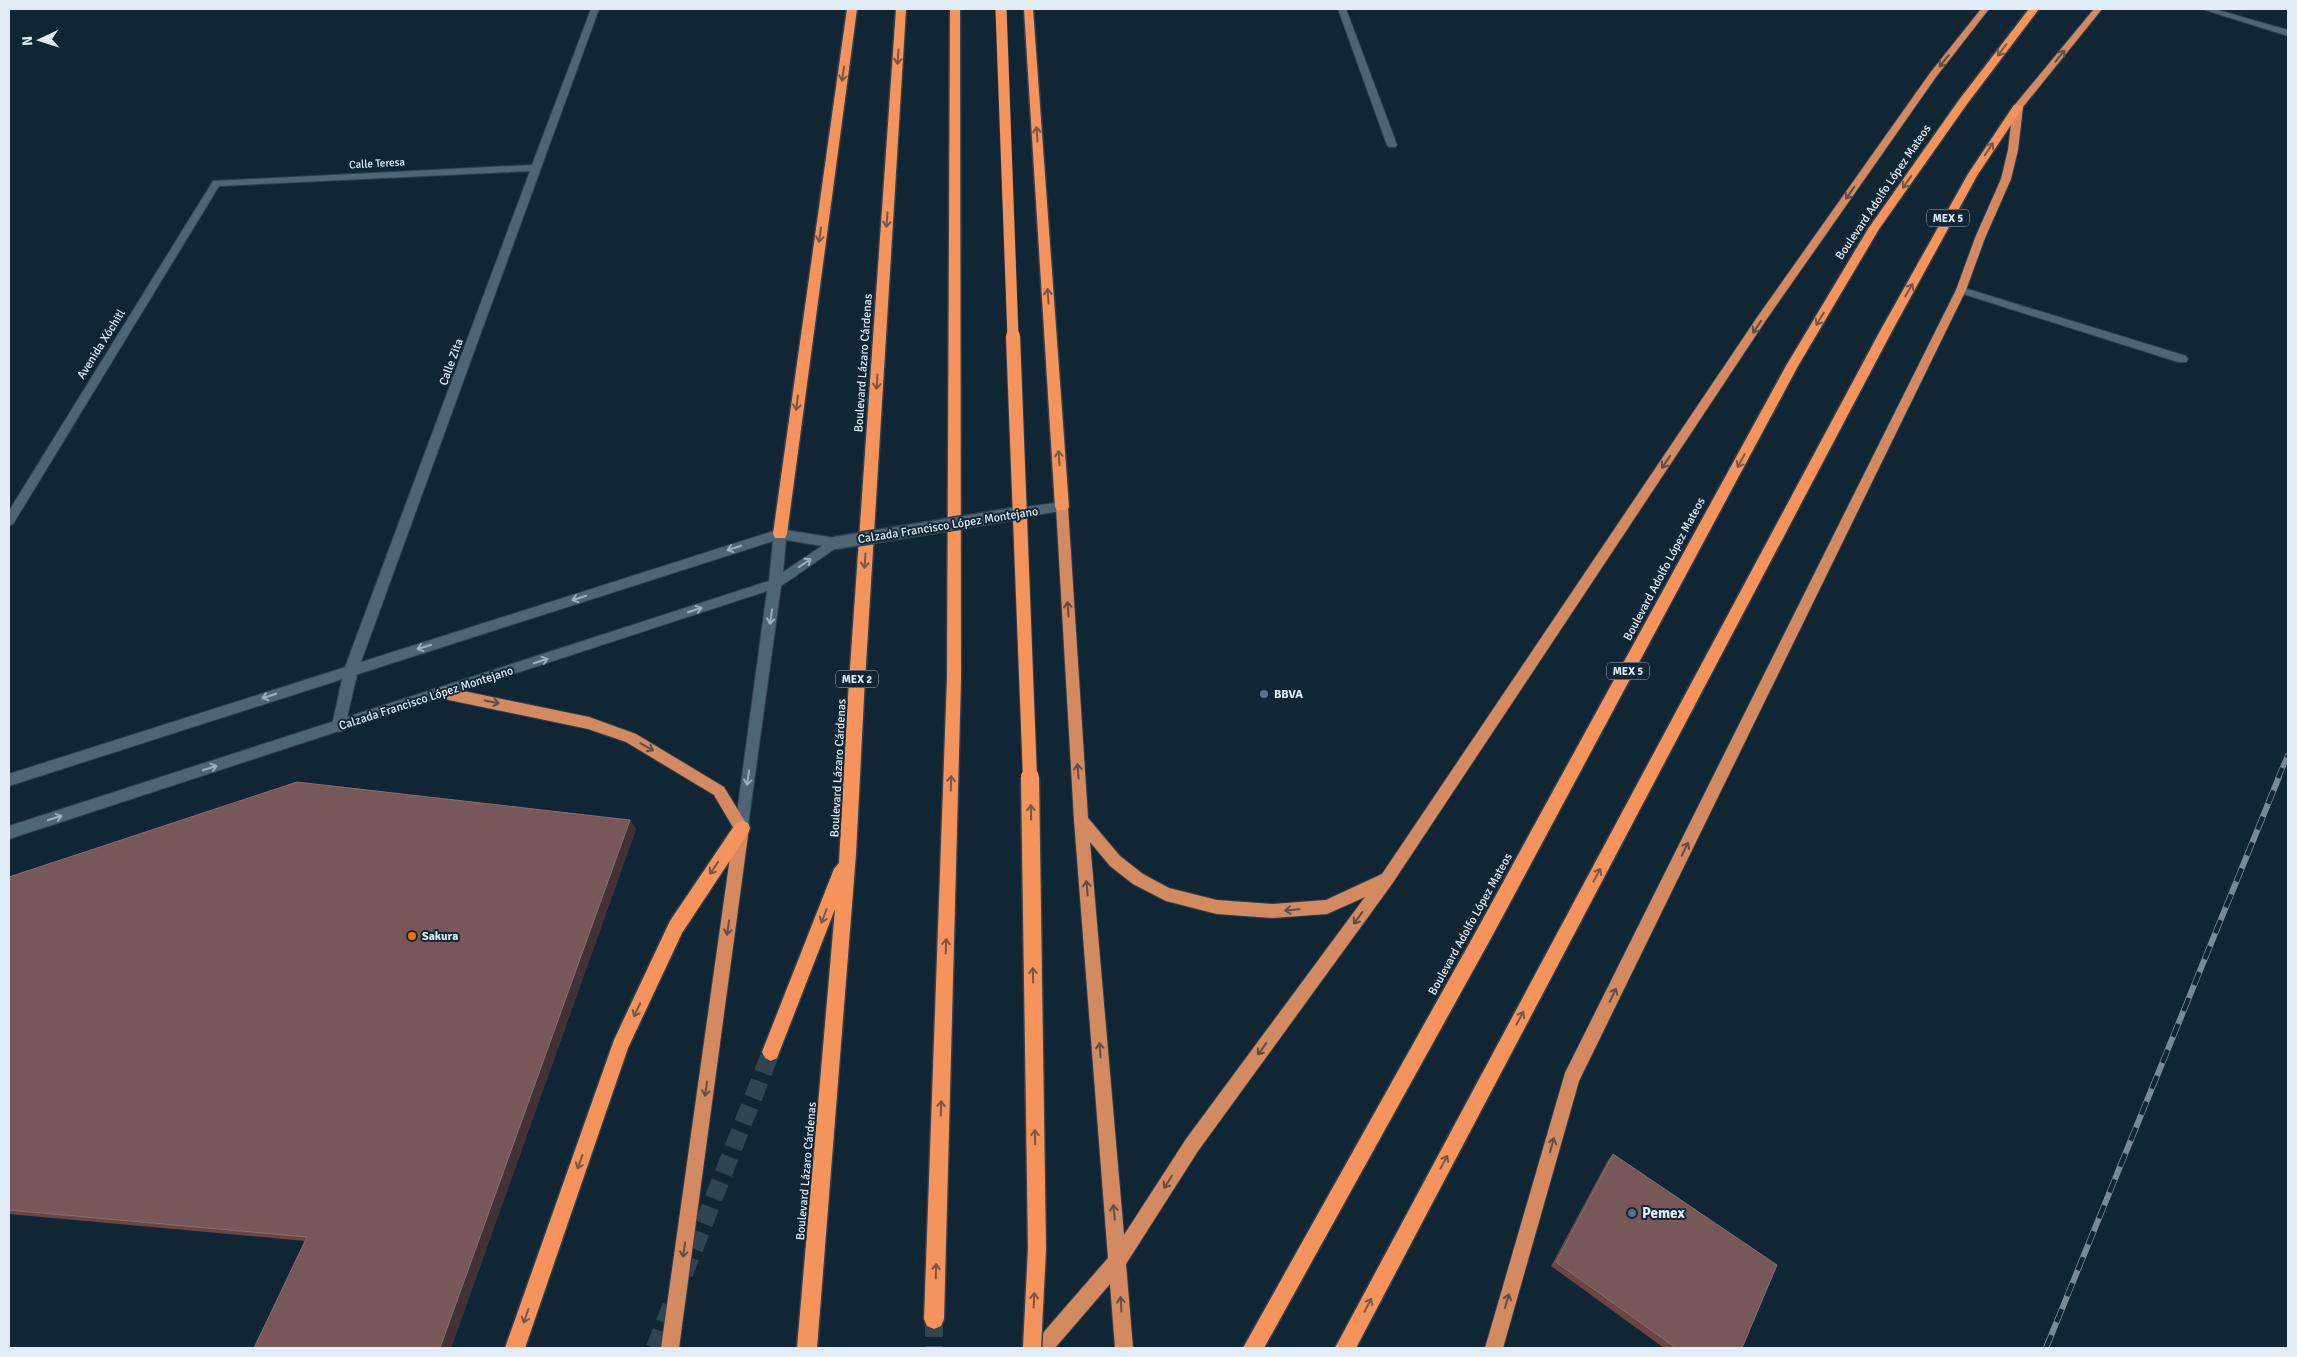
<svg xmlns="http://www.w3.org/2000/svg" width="2297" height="1357" font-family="Signika,sans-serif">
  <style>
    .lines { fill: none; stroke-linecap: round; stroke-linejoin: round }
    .motorway-tunnel { stroke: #304452; stroke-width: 18; stroke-dasharray: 18 9; stroke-linecap: butt }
    .service-casing { stroke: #31404c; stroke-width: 2 }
    .minor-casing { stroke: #31404c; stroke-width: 2 }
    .secondary-casing { stroke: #31404c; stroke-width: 2 }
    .trunk-casing { stroke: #31404c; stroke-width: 2 }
    .motorway-casing { stroke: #31404c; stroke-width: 3 }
    .service { fill: #4e6576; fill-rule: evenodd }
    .minor { fill: #4e6576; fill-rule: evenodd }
    .secondary { fill: #4e6576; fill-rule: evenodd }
    .trunk { fill: #d38a60; fill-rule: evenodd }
    .motorway { fill: #f4935b; fill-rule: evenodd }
    .rail-far1-casing { stroke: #798a96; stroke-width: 5.5 }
    .rail-casing { stroke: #798a96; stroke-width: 6 }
    .rail-far1 { stroke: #112635; stroke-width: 4; stroke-dasharray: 11; stroke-linecap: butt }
    .rail { stroke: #112635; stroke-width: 4.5; stroke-dasharray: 14; stroke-linecap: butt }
    .secondary-bridge-casing { stroke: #31404c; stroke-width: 15; stroke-linecap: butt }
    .motorway-bridge-far2-casing { stroke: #31404c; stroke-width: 12; stroke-linecap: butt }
    .motorway-bridge-far1-casing { stroke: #31404c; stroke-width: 16; stroke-linecap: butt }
    .motorway-bridge-casing { stroke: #31404c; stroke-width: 21; stroke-linecap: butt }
    .secondary-bridge { stroke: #4e6576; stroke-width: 12 }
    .motorway-bridge-far2 { stroke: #f4935b; stroke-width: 11 }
    .motorway-bridge-far1 { stroke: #f4935b; stroke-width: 14 }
    .motorway-bridge { stroke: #f4935b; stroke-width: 18 }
    .wall { fill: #6b4544 }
    .shaded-wall { fill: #423136 }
    .building { fill: #775758; stroke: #886e71 }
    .oneway { stroke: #775746 }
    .oneway2 { stroke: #5f4e46 }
    .oneway3 { stroke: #9eb0bd }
    .service-dot { fill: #5c6f8a; stroke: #112635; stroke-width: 2 }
    .food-dot { fill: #e8710a; stroke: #112635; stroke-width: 2 }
    .labels { text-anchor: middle; stroke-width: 4; stroke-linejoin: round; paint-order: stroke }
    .far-street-label { font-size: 11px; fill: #e0edf7; stroke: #112635 }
    .shield { fill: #112635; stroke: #a2b1bd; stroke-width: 1 }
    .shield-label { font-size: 11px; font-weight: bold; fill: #e0edf7 }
    .street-label { font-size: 12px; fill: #e0edf7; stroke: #112635 }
    .poi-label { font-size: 12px; font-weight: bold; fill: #e0edf7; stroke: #112635; text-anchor: start }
    .near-poi-label { font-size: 15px; font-weight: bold; fill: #e0edf7; stroke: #112635; text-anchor: start }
  </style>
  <rect width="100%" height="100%" fill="#112635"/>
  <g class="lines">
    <!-- motorway-tunnel -->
    <path class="motorway-tunnel" d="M684,1274L771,1052
      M934,1319V1348
      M655,1348L672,1304"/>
    <defs>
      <path id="service" d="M2202,9H2214L2288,30V36Z
        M1961,287L2186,356L2188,359L2186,362H2178L1957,292L1956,290Z"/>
      <path id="minor" d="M591,9H599L358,670L344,730L339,732L334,730L332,726L344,670L530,171L219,186L13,524L9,526V511L213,181L532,165Z
        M1338,9H1346L1397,145L1395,147H1389L1387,145Z"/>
      <path id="secondary" d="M1062,502L1066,504L1068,507L1066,510L1019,518L1013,513L1019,508Z
        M780,529L835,538L841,543L839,546L781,586L747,833L742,835L737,833L735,828L767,591L9,839V826L769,581L773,541L9,786V774ZM786,540L822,546L783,572Z"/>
      <path id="trunk" d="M1981,9H1989L1936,77L1766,320L1392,884L1198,1151L1126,1264L1133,1348H1115L1110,1284L1055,1348H1034L1036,1341L1108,1258L1074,820L1056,507L1058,504L1062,502L1068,507L1088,818L1120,856L1143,874L1169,888L1217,900L1273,904L1326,900L1382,874L1758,316L1930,73ZM1090,842L1110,866L1133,884L1166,901L1217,914L1273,918L1327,914L1365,897L1186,1139L1124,1235Z
        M2094,9H2102L2023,107L2018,150L2011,179L1985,238L1966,290L1579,1081L1503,1348H1485L1565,1073L1956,290L1975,238L2001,179L2008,150L2013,107Z
        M444,687L589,717L636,734L724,787L749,828L679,1348H661L734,829L714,795L626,742L588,729L444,699L439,697L437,693L439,689Z"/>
      <path id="motorway" d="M847,9H857L787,534L785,538H775L773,534Z
        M896,9H906L864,697L856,854L817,1348H797L835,909L777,1058L771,1061L765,1058L762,1052L834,869L839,863L848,697Z
        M950,9H960L961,678L944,1319L941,1326L934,1329L927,1326L924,1319L947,678Z
        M1024,9H1033L1069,507L1067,510H1057L1055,507Z
        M2029,9H2039L1967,104L1879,229L1798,366L1490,940L1264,1348H1243L1478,928L1786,366L1868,229L1959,100Z
        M2018,104L2023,107L1978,174L1891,333L1356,1348H1335L1879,333L1968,174L2014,105Z
        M742,821L748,823L750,828L748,833L682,933L628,1048L525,1348H505L614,1040L670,921L736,823Z"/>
    </defs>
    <!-- service casing -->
    <use href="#service" class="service-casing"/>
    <!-- minor casing -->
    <use href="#minor" class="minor-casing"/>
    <!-- secondary casing -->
    <use href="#secondary" class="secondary-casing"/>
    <!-- trunk casing -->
    <use href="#trunk" class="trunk-casing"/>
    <!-- motorway casing -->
    <use href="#motorway" class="motorway-casing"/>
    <!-- service -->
    <use href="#service" class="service"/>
    <!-- minor -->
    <use href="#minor" class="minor"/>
    <!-- secondary -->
    <use href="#secondary" class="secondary"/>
    <!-- trunk -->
    <use href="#trunk" class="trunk"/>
    <!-- motorway -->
    <use href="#motorway" class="motorway"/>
    <defs>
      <path id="rail-far1" d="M2278,778L2288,755"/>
      <path id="rail" d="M2046,1348L2279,777"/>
    </defs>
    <!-- rail-far1 casing -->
    <use href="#rail-far1" class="rail-far1-casing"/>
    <!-- rail casing -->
    <use href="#rail" class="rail-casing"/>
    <!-- rail-far1 -->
    <use href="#rail-far1" class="rail-far1"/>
    <!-- rail -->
    <use href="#rail" class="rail"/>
    <defs>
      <path id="secondary-bridge" d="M835,543L1019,513"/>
      <path id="motorway-bridge-far2" d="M1001,9L1013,337"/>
      <path id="motorway-bridge-far1" d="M1013,336L1030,778"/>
      <path id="motorway-bridge" d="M1030,777L1037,1249L1032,1348"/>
    </defs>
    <!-- secondary-bridge casing -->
    <use href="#secondary-bridge" class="secondary-bridge-casing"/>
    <!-- motorway-bridge-far2 casing -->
    <use href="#motorway-bridge-far2" class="motorway-bridge-far2-casing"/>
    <!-- motorway-bridge-far1 casing -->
    <use href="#motorway-bridge-far1" class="motorway-bridge-far1-casing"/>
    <!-- motorway-bridge casing -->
    <use href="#motorway-bridge" class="motorway-bridge-casing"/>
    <!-- secondary-bridge -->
    <use href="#secondary-bridge" class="secondary-bridge"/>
    <!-- motorway-bridge-far2 -->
    <use href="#motorway-bridge-far2" class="motorway-bridge-far2"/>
    <!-- motorway-bridge-far1 -->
    <use href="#motorway-bridge-far1" class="motorway-bridge-far1"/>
    <!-- motorway-bridge -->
    <use href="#motorway-bridge" class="motorway-bridge"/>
  </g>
  <!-- wall -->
  <path class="wall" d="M636,829L451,1348H254L305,1241L9,1214V877Z
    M1613,1154L1742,1348H1664L1551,1266L1608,1160Z"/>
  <!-- shaded-wall -->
  <path class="shaded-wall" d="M630,820L636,829L451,1348H440Z"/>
  <!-- building -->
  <path class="building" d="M297,782L630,820L440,1348H254L307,1237L9,1210V877Z
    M1613,1154L1777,1265L1742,1348H1676L1556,1262Z"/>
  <!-- one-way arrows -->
  <defs><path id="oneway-shaft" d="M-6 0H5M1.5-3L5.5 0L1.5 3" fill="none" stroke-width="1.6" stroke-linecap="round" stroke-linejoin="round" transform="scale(1.25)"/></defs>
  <g class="oneway">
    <use href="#oneway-shaft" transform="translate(2002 50) rotate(127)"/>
    <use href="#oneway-shaft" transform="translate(898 57) rotate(94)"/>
    <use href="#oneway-shaft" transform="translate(843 74) rotate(98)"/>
    <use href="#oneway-shaft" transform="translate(1037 134) rotate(-94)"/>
    <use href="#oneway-shaft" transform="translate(1989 149) rotate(-56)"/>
    <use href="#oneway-shaft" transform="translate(1907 182) rotate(125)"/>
    <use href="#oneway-shaft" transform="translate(887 220) rotate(94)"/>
    <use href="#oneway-shaft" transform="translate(820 235) rotate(98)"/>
    <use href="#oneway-shaft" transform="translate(1909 290) rotate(-60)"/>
    <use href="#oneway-shaft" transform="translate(1048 296) rotate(-94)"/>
    <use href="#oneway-shaft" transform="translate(1820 319) rotate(121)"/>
    <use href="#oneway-shaft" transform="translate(877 382) rotate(94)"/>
    <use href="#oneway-shaft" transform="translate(797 403) rotate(97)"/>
    <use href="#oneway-shaft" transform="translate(1059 458) rotate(-94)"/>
    <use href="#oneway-shaft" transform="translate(1741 461) rotate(118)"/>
    <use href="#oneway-shaft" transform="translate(865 561) rotate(94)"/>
    <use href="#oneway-shaft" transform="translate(951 783) rotate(-88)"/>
    <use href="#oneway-shaft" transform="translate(1031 812) rotate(-91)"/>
    <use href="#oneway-shaft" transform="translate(714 868) rotate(124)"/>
    <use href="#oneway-shaft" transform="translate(1597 875) rotate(-62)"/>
    <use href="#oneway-shaft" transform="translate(824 916) rotate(111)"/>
    <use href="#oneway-shaft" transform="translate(946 946) rotate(-88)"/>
    <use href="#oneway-shaft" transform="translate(1033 975) rotate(-91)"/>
    <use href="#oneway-shaft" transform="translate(637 1010) rotate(115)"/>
    <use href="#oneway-shaft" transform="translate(1520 1018) rotate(-62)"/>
    <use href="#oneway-shaft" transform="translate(941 1108) rotate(-88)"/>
    <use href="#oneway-shaft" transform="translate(1035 1137) rotate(-91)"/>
    <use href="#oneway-shaft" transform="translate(580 1162) rotate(109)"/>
    <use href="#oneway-shaft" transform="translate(1444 1162) rotate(-62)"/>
    <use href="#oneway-shaft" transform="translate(936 1271) rotate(-88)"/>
    <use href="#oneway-shaft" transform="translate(1034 1300) rotate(-87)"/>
    <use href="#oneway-shaft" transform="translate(1368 1305) rotate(-62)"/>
    <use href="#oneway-shaft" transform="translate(526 1316) rotate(109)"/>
  </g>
  <g class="oneway2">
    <use href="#oneway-shaft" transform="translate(2060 56) rotate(-51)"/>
    <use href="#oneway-shaft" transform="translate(1944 61) rotate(128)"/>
    <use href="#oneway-shaft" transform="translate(1850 193) rotate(125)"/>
    <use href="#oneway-shaft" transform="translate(1757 327) rotate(124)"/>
    <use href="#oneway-shaft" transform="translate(1666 462) rotate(124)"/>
    <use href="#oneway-shaft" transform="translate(1068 609) rotate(-94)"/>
    <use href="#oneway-shaft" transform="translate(492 702) rotate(11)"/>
    <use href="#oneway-shaft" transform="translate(647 747) rotate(29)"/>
    <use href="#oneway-shaft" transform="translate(1078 771) rotate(-94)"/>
    <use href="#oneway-shaft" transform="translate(1685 849) rotate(-64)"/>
    <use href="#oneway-shaft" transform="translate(1087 888) rotate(-95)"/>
    <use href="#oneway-shaft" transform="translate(1292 910) rotate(175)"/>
    <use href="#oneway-shaft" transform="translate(1358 918) rotate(126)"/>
    <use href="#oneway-shaft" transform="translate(728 928) rotate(98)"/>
    <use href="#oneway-shaft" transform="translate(1613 995) rotate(-64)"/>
    <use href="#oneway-shaft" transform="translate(1262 1049) rotate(126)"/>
    <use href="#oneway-shaft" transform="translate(1100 1050) rotate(-95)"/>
    <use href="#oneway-shaft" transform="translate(706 1089) rotate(98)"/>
    <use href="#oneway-shaft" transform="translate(1552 1145) rotate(-74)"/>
    <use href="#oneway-shaft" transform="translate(1168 1182) rotate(123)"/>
    <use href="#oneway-shaft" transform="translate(1114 1212) rotate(-95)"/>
    <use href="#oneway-shaft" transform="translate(684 1250) rotate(98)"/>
    <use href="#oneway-shaft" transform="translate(1507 1301) rotate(-74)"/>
    <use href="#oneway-shaft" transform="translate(1121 1304) rotate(-94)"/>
  </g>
  <g class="oneway3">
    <use href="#oneway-shaft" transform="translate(734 548) rotate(162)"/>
    <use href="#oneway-shaft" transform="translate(805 563) rotate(-34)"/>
    <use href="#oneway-shaft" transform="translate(579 598) rotate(162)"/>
    <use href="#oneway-shaft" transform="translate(695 610) rotate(-18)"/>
    <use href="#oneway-shaft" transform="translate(771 617) rotate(98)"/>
    <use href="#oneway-shaft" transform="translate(424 647) rotate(162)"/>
    <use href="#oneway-shaft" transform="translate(541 661) rotate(-18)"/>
    <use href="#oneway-shaft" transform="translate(269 696) rotate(162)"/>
    <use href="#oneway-shaft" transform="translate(210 768) rotate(-18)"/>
    <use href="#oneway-shaft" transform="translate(748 778) rotate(98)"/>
    <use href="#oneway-shaft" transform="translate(55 818) rotate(-18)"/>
  </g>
  <!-- markers -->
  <g class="service-dot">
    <circle cx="1264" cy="694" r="5"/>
    <circle cx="1632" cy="1213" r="5"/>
  </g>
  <circle class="food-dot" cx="412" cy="936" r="5"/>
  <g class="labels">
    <!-- far-street labels -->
    <g class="far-street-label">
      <text transform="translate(377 163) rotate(-3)" y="4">Calle Teresa</text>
    </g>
    <!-- shield labels -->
    <g class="shield">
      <rect x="1927" y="209.5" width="42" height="17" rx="4"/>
      <rect x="1607" y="662.5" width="42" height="17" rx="4"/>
      <rect x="836" y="670.5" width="42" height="17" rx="4"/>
    </g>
    <g class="shield-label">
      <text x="1948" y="222">MEX 5</text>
      <text x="1628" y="675">MEX 5</text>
      <text x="857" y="683">MEX 2</text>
    </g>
    <!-- street labels -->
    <g class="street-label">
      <text transform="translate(1883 192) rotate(-56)" y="4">Boulevard Adolfo López Mateos</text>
      <text transform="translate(101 344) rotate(-58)" y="4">Avenida Xóchitl</text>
      <text transform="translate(451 362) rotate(-70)" y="4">Calle Zita</text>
      <text transform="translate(863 363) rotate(-86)" y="4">Boulevard Lázaro Cárdenas</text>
      <text transform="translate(948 525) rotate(-9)" y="4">Calzada Francisco López Montejano</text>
      <text transform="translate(1664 569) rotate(-62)" y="4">Boulevard Adolfo López Mateos</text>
      <text transform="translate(426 698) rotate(-18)" y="4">Calzada Francisco López Montejano</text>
      <text transform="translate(838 768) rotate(-87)" y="4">Boulevard Lázaro Cárdenas</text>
      <text transform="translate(1470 924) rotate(-61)" y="4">Boulevard Adolfo López Mateos</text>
      <text transform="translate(806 1171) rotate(-85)" y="4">Boulevard Lázaro Cárdenas</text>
    </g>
    <!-- poi labels -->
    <g class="poi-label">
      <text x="1274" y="698">BBVA</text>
      <text x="422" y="940">Sakura</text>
    </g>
    <!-- near-poi labels -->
    <g class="near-poi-label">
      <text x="1642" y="1218">Pemex</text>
    </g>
  </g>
  <!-- border -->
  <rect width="2297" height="1357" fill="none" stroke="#e0edf7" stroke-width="20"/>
  <!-- north arrow -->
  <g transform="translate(40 40) rotate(266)" stroke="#112635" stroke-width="4" paint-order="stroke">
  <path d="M0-4L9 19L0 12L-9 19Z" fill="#e0edf7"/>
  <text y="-8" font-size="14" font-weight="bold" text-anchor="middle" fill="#e0edf7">N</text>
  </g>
</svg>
